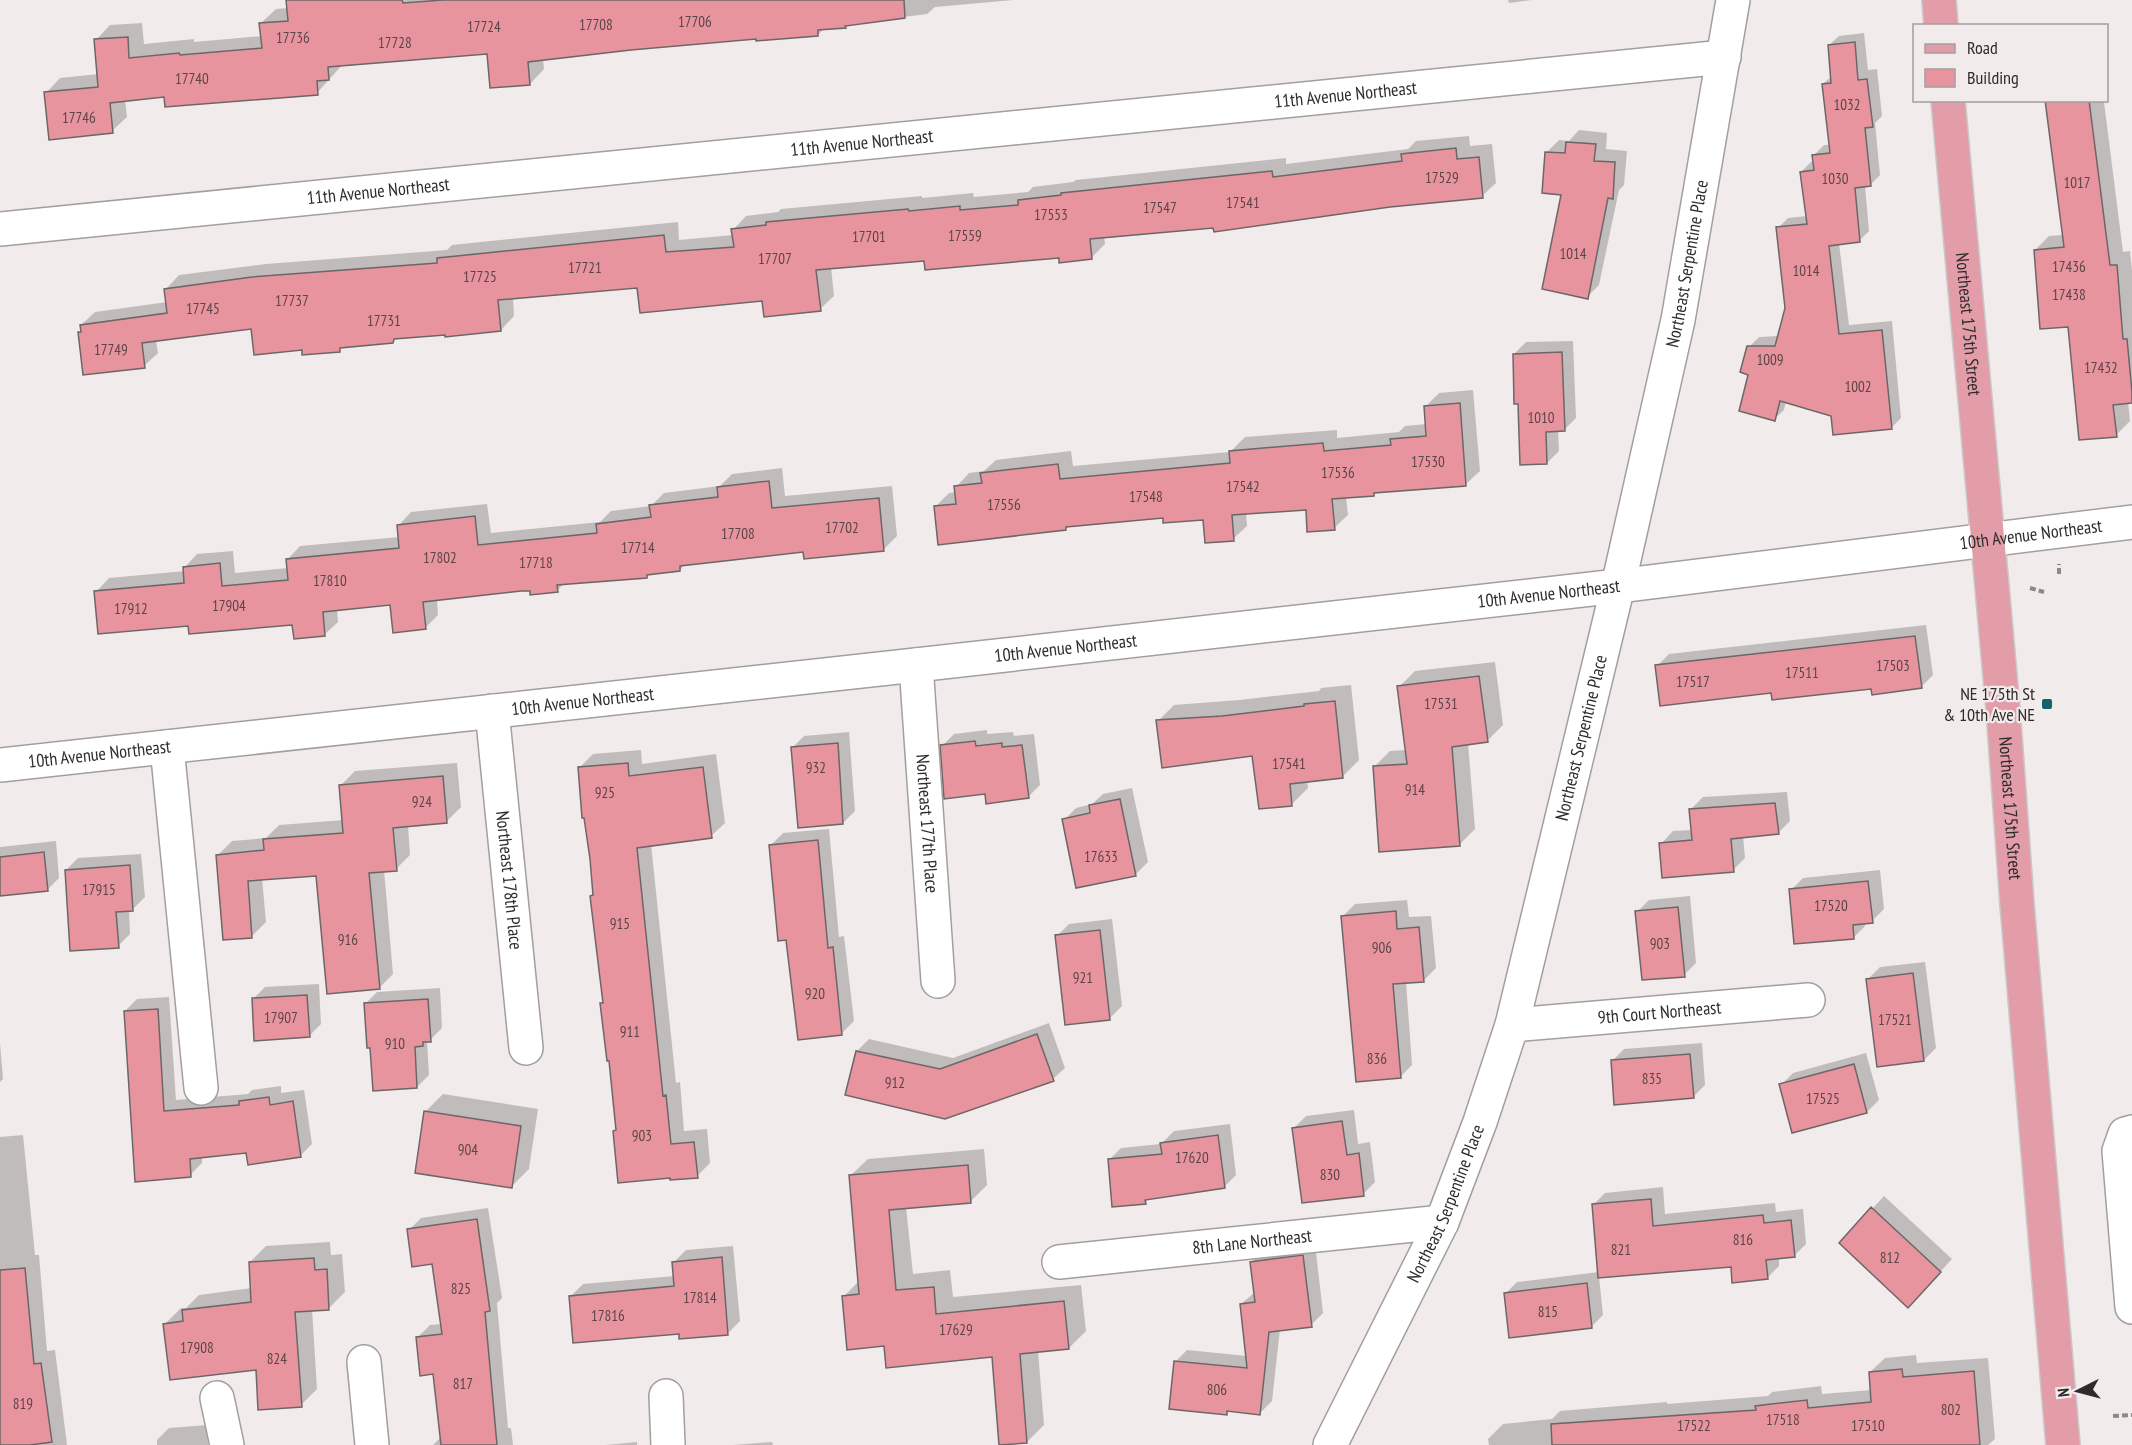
<svg xmlns="http://www.w3.org/2000/svg" width="2132" height="1445" font-family="'PT Sans Narrow',sans-serif">
  <style>
    .shadow { fill: #0003 }
    .building { fill: #e8949e; stroke: #6c6667; stroke-width: 1.5 }
    .lines { fill: none; stroke-linecap: round; stroke-linejoin: round }
    .minor-casing { stroke: #a49e9e; stroke-width: 36 }
    .major-casing { stroke: #c9c8c8; stroke-width: 36 }
    .path { stroke: #8e8989; stroke-width: 4; stroke-dasharray: 6 3; stroke-linecap: butt }
    .minor { stroke: #fff; stroke-width: 33 }
    .major { stroke: #e39da9; stroke-width: 33 }
    .poi-dot { fill: #136269; stroke: #f2ebeb; stroke-width: 2 }
    .labels { text-anchor: middle; stroke-width: 4.5; stroke-linejoin: round; paint-order: stroke }
    .number-label { font-size: 15px; fill: #5c4548 }
    .street-label { font-size: 18px; fill: #2e2b2b; stroke: #f2ebeb }
    .poi-label { font-size: 18px; fill: #2e2b2b; stroke: #f2ebeb; text-anchor: end }
  </style>
  <rect width="100%" height="100%" fill="#f2ebeb"/>
  <!-- shadow -->
  <path class="shadow" d="M287,0H1014L935,7L927,14L825,27L818,35L757,38L631,49L543,59L544,69L530,84L489,52L343,64L317,93L165,96L125,100L127,117L112,131L46,93L60,78L99,74L96,40L110,25L142,23L144,44L194,39V42L262,36L261,23L276,9L288,8Z
    M1508,0H1532L1509,3Z
    M1864,33L1868,70L1877,69L1882,116L1875,123L1880,175L1870,185L1865,186L1869,231L1859,241L1839,243L1849,325L1892,321L1901,418L1891,428L1833,415L1786,401L1784,410L1774,419L1750,374L1749,347L1759,337L1779,336L1787,308L1778,228L1788,218L1807,216L1801,172L1811,162H1815L1814,155L1824,145H1830L1823,84L1832,76L1829,45L1839,36Z
    M2045,100H2106L2104,102L2123,252L2130,251L2132,271V402H2128L2130,421L2116,435L2035,250L2049,236L2063,235Z
    M1579,130L1607,133L1606,149L1627,151L1624,185L1619,190L1599,285L1587,297L1563,193L1547,152L1559,140L1569,141Z
    M1469,136L1470,146L1492,144L1496,183L1482,196L1215,226L1104,236L1105,244L1092,257L1060,256L926,259L831,267L834,296L820,309L763,300L639,286L513,297L514,316L501,330L397,337L393,342L344,346L339,350L303,349L253,328L156,340L158,353L144,366L79,333L82,330L81,325L95,312L167,302L166,289L179,275L266,264L447,250L452,245L678,222L679,240L733,235V230L746,216L778,212L781,209L922,196V198L973,193L974,197L1028,192L1033,187L1073,182L1076,180L1286,158V164L1408,149L1416,141Z
    M1573,341L1576,418L1564,430H1558L1559,451L1547,463L1519,402L1514,354L1526,342Z
    M1473,390L1480,471L1466,484L1376,492L1374,494L1346,497L1348,515L1334,528L1307,508L1246,513L1247,526L1233,539L1204,519L1164,516L1069,525L1065,528L935,507L949,493L956,492V487L969,473L984,471L996,460L1071,451L1073,466L1230,452L1245,437L1337,430V438L1399,432L1405,426L1427,424L1425,407L1439,393Z
    M782,468L785,496L892,486L897,536L883,550H805L685,564L680,570L650,573L646,577L565,582L557,591L531,590L437,599L438,615L425,628L392,604L337,609L338,622L324,635L293,623L189,624L96,592L109,578L185,571L184,568L197,554L233,551L235,573L288,568L287,560L300,546L399,537L398,526L411,512L487,504L491,533L600,522L611,511L651,506L664,493L720,486L732,474Z
    M1926,625L1933,675L1921,687L1772,692L1657,666L1669,654Z
    M1495,662L1503,725L1487,741L1468,743L1475,829L1459,845L1374,767L1390,751L1406,750L1399,687L1415,671Z
    M1351,685L1359,760L1343,776L1307,780L1308,788L1292,804L1254,755L1158,721L1174,705L1239,700L1319,691L1321,688Z
    M987,730V734L1013,732L1014,736L1034,734L1040,785L1028,797L986,792L942,746L954,734Z
    M849,732L855,811L843,823L792,748L804,736Z
    M641,750L642,764L716,754L725,823L711,836L651,844L676,1083L680,1082L684,1131L707,1129L710,1163L697,1176L615,1131L618,1128L602,1004L604,1002L592,896L594,894L579,768L593,754Z
    M457,763L461,807L447,821L408,825L410,855L396,869L384,870L393,974L379,988L317,874L262,878L266,922L252,936L218,855L232,841L266,838L279,825L344,820L341,785L355,771Z
    M1132,788L1148,862L1136,874L1078,886L1064,820L1076,808L1092,804L1103,794Z
    M1787,792L1790,821L1778,833L1743,836L1745,858L1733,870L1661,844L1673,831L1692,830L1691,809L1703,797Z
    M829,829L839,937L844,936L854,1021L842,1033L788,938L771,845L783,833Z
    M56,841L59,878L47,890L0,895V847Z
    M141,854L145,897L133,909H129L130,934L118,946L66,870L78,858Z
    M1880,870L1884,909L1872,921L1865,922V926L1853,938L1791,890L1803,878Z
    M1690,896L1696,963L1684,975L1637,912L1649,900Z
    M1407,900L1409,917L1431,916L1436,968L1424,980L1406,982L1412,1065L1400,1077L1343,916L1355,904Z
    M1112,919L1122,1006L1110,1018L1057,936L1069,924Z
    M1925,962L1936,1048L1924,1060L1868,979L1880,967Z
    M319,984L321,1024L309,1036L253,999L265,987Z
    M440,988L442,1028L430,1040L427,1041L429,1075L417,1087L372,1046L365,1004L377,992Z
    M169,997L176,1100L248,1094L252,1090L281,1086V1093L304,1090L312,1144L300,1156L248,1151L202,1156V1163L190,1175L137,1180L125,1011L137,999Z
    M1049,1023L1065,1068L1053,1079L945,1118L857,1051L869,1039L953,1058Z
    M0,1043L3,1079L0,1082Z
    M1702,1043L1705,1085L1693,1097L1612,1061L1624,1049Z
    M1866,1053L1879,1100L1867,1112L1781,1085L1793,1073Z
    M443,1094L538,1109L529,1169L511,1187L425,1112Z
    M1354,1110L1358,1144L1370,1142L1375,1182L1363,1194L1294,1128L1306,1116Z
    M1230,1124L1236,1175L1224,1187L1150,1197L1145,1203L1109,1160L1121,1148L1161,1144L1174,1131Z
    M23,1135L35,1255H39L47,1351L55,1350L67,1445H2L0,1429V1137Z
    M984,1149L987,1185L970,1202L906,1207L913,1274L950,1270L953,1297L1081,1285L1086,1331L1069,1348L1038,1351L1044,1425L1027,1442L994,1355L885,1344L844,1296L859,1281L850,1176L868,1159Z
    M1663,1187L1665,1214L1775,1203L1776,1212L1803,1209L1806,1244L1794,1256L1779,1258V1266L1767,1278L1732,1265L1599,1277L1603,1315L1591,1327L1505,1294L1517,1282L1599,1272L1593,1205L1605,1193Z
    M1884,1196L1952,1259L1920,1294L1841,1243Z
    M488,1208L502,1298L497,1303L508,1428H511L513,1445H433L441,1437L435,1373L418,1337L430,1325L442,1324L433,1262L409,1230L421,1218Z
    M330,1242L331,1255L342,1254L345,1292L329,1308L312,1309L317,1389L301,1405L257,1368L165,1324L181,1308H186L199,1295L252,1288L250,1262L266,1246Z
    M1315,1244L1323,1313L1311,1325L1280,1329L1272,1401L1260,1413L1230,1410L1226,1413L1175,1362L1187,1350L1247,1356L1241,1304L1255,1292L1252,1262L1264,1250Z
    M733,1246L740,1321L728,1333L680,1332L571,1296L583,1284L675,1276L674,1262L686,1250Z
    M1916,1355L1917,1363L1988,1358L1995,1439L1988,1445H1489L1488,1439L1503,1424L1552,1419L1560,1411L1667,1402V1404L1768,1396L1772,1392L1821,1386L1822,1394L1872,1390L1870,1372L1885,1358Z
    M207,1425L208,1445H157V1440L169,1428Z
    M637,1442V1445H606Z
    M772,1442L773,1445H733Z"/>
  <!-- building -->
  <path class="building" d="M286,0H402L403,3L443,0H904L905,18L845,26L846,28L818,30V36L756,41V39L631,50L528,62L530,85L490,88L487,54L328,67L329,80L317,81L318,95L165,107L164,97L110,103L113,133L49,140L44,92L98,87L94,39L128,37L129,58L179,53L180,55L262,48L259,23L288,21Z
    M1855,42L1858,80L1867,79L1873,127L1865,128L1871,186L1855,188L1860,242L1829,246L1839,334L1882,330L1892,429L1833,435L1831,416L1780,401L1775,421L1739,411L1748,375L1740,372L1747,346H1775L1785,308L1776,227L1807,224L1800,172L1814,170L1812,155L1830,153L1822,84L1831,83L1828,45Z
    M2045,100H2089L2110,265H2117L2123,339H2127L2132,392V403L2113,405L2117,437L2079,440L2068,327L2040,329L2034,250L2064,247Z
    M1566,142L1596,144L1594,161L1615,162L1613,199L1608,198L1588,299L1542,289L1561,195L1542,193L1545,152L1565,153Z
    M1456,148L1457,159L1479,157L1483,198L1390,207L1214,232L1213,228L1090,239L1092,259L1059,263V258L925,270L924,261L816,270L821,311L764,317L762,301L640,313L637,288L498,300L501,331L445,337V335L394,339L393,343L340,348V352L302,355V350L254,355L251,329L142,343L145,368L83,375L78,332H81L80,325L167,313L164,289L252,277L437,263V258L664,235L666,252L734,247L731,229L766,225V222L908,209L909,211L960,206V210L1018,205V200L1061,195V193L1272,171L1273,177L1402,161L1401,154Z
    M1562,352L1565,431L1546,432L1547,464L1520,465L1518,404H1514L1513,354Z
    M1460,403L1466,486L1374,493V496L1332,499L1335,530L1307,532L1306,510L1232,515L1234,541L1205,543L1203,520L1163,523V518L1066,527V530L938,545L934,506L956,504L954,486L982,483L980,473L1058,464L1060,479L1230,463L1229,451L1323,443L1324,451L1391,445L1390,439L1426,436L1424,406Z
    M769,481L772,508L879,498L884,551L804,559L803,552L680,566V571L647,575V578L557,585L558,592L530,595V591H521L423,602L426,629L393,633L390,605L323,612L325,636L294,639L292,625L189,634L188,626L98,634L94,591L184,583L183,567L220,563L222,586L288,580L286,559L399,548L397,525L475,516L478,545L597,533L596,524L651,517L649,505L718,497L717,487Z
    M1915,636L1922,688L1872,695L1871,689L1772,700L1771,693L1660,706L1655,665Z
    M1479,676L1488,742L1452,747L1460,846L1379,852L1373,766L1407,764L1397,686Z
    M1335,701L1343,778L1290,784L1292,806L1259,809L1252,756L1162,768L1156,720L1222,716L1304,706V704Z
    M975,741L976,746L1002,743V747L1022,745L1029,798L986,804L985,794L944,799L940,745Z
    M838,743L843,824L798,828L791,747Z
    M628,763L629,776L703,767L712,838L637,848L663,1096L666,1095L671,1144L694,1142L698,1178L670,1180V1178L618,1183L613,1131L616,1130L609,1061H607L600,1003H603L590,896L593,895L590,859L584,818H582L578,767Z
    M443,776L447,823L393,828L397,871L369,873L380,989L327,994L316,876L248,881L252,938L223,940L216,855L264,850L263,839L343,833L339,785Z
    M1120,799L1136,876L1076,888L1062,819L1090,813L1089,805Z
    M1775,803L1779,834L1731,839L1734,872L1662,878L1659,843L1692,840L1689,809Z
    M818,840L828,948L833,947L842,1035L798,1040L786,940L778,941L769,845Z
    M44,852L48,891L0,896V857Z
    M130,865L133,911L116,912L119,948L70,951L65,870Z
    M1868,881L1873,923L1853,925L1854,939L1794,944L1789,889Z
    M1678,907L1685,977L1642,980L1635,911Z
    M1396,911L1397,929L1419,927L1424,982L1393,984L1401,1078L1356,1082L1341,916Z
    M1100,930L1110,1020L1065,1025L1055,935Z
    M1913,973L1924,1061L1877,1067L1866,979Z
    M307,995L310,1037L254,1041L252,998Z
    M428,999L431,1042H423V1046L415,1047L417,1088L373,1091L370,1048H367L364,1003Z
    M158,1009L164,1111L239,1105V1101L269,1097L270,1105L293,1101L301,1157L248,1165L246,1153L190,1159L191,1177L135,1182L124,1011Z
    M1037,1034L1054,1081L945,1119L845,1095L856,1051L940,1069Z
    M1690,1054L1694,1098L1614,1105L1611,1060Z
    M1854,1064L1867,1113L1792,1133L1779,1084Z
    M424,1111L521,1126L512,1188L415,1173Z
    M1342,1121L1347,1155L1359,1153L1364,1196L1302,1203L1292,1128Z
    M1218,1135L1225,1188L1145,1200L1146,1204L1112,1207L1108,1159L1162,1154L1160,1143Z
    M968,1165L971,1203L889,1210L896,1290L934,1287L936,1314L1064,1301L1069,1349L1020,1354L1027,1443L999,1445L992,1357L886,1368L884,1346L847,1350L842,1296L859,1294L849,1175Z
    M1651,1199L1653,1226L1763,1215L1764,1223L1791,1220L1795,1257L1766,1260L1768,1279L1732,1283L1731,1267L1598,1278L1592,1204Z
    M1871,1207L1941,1272L1908,1308L1839,1243Z
    M477,1219L490,1311L485,1312L497,1445H441L433,1374L420,1376L416,1337L442,1334L432,1264L412,1267L407,1229Z
    M1303,1255L1312,1327L1269,1332L1260,1415L1227,1411V1415L1169,1409L1174,1361L1247,1368L1240,1304L1255,1302L1250,1262Z
    M722,1257L728,1335L679,1339V1334L573,1343L569,1296L674,1286L672,1262Z
    M314,1258L315,1270L327,1269L329,1310L295,1312L302,1407L258,1410L256,1370L170,1380L163,1324L183,1321L182,1310L251,1302L249,1262Z
    M25,1268L34,1364L41,1363L52,1442L30,1445H0V1270Z
    M1587,1283L1592,1328L1509,1338L1504,1293Z
    M1902,1369L1903,1377L1974,1371L1980,1445H1552L1551,1424L1756,1410L1755,1406L1807,1400L1808,1408L1871,1402L1869,1372Z"/>
  <g class="lines">
    <defs>
      <g id="minor">
        <path id="s1" d="M0,229L1724,57"/>
        <path id="s2" d="M916,665L938,981"/>
        <path id="s3" d="M492,711L526,1048"/>
        <path d="M167,747L201,1088"/>
        <path id="s4" d="M0,765L916,665L1618,586L2132,522"/>
        <path id="s5" d="M1512,1025L1808,1000"/>
        <path d="M2132,1132L2125,1134L2119,1151L2132,1307"/>
        <path id="s6" d="M1059,1262L1442,1222"/>
        <path d="M364,1362L372,1445"/>
        <path d="M666,1396L668,1445"/>
        <path d="M217,1398L227,1445"/>
        <path id="s7" d="M1330,1445L1442,1222L1480,1122L1512,1025L1618,586L1678,320L1733,0"/>
      </g>
      <g id="major">
        <path d="M1939,0L1941,26"/>
        <path id="s8" d="M1948,100L2003,709L2017,904L2063,1445"/>
      </g>
    </defs>
    <!-- minor casing -->
    <use href="#minor" class="minor-casing"/>
    <!-- major casing -->
    <use href="#major" class="major-casing"/>
    <!-- path -->
    <path class="path" d="M2059,574V564
      M2030,588L2044,592
      M2113,1416L2132,1415"/>
    <!-- minor -->
    <use href="#minor" class="minor"/>
    <!-- major -->
    <use href="#major" class="major"/>
  </g>
  <!-- markers -->
  <rect class="poi-dot" x="2041" y="698" width="12" height="12" rx="3"/>
  <g class="labels">
    <!-- number labels -->
    <g class="number-label">
      <text x="695" y="27">17706</text>
      <text x="596" y="30">17708</text>
      <text x="484" y="32">17724</text>
      <text x="293" y="43">17736</text>
      <text x="395" y="48">17728</text>
      <text x="192" y="84">17740</text>
      <text x="1847" y="110">1032</text>
      <text x="79" y="123">17746</text>
      <text x="1442" y="183">17529</text>
      <text x="1835" y="184">1030</text>
      <text x="2077" y="188">1017</text>
      <text x="1243" y="208">17541</text>
      <text x="1160" y="213">17547</text>
      <text x="1051" y="220">17553</text>
      <text x="965" y="241">17559</text>
      <text x="869" y="242">17701</text>
      <text x="1573" y="259">1014</text>
      <text x="775" y="264">17707</text>
      <text x="2069" y="272">17436</text>
      <text x="585" y="273">17721</text>
      <text x="1806" y="276">1014</text>
      <text x="480" y="282">17725</text>
      <text x="2069" y="300">17438</text>
      <text x="292" y="306">17737</text>
      <text x="203" y="314">17745</text>
      <text x="384" y="326">17731</text>
      <text x="111" y="355">17749</text>
      <text x="1770" y="365">1009</text>
      <text x="2101" y="373">17432</text>
      <text x="1858" y="392">1002</text>
      <text x="1541" y="423">1010</text>
      <text x="1428" y="467">17530</text>
      <text x="1338" y="478">17536</text>
      <text x="1243" y="492">17542</text>
      <text x="1146" y="502">17548</text>
      <text x="1004" y="510">17556</text>
      <text x="842" y="533">17702</text>
      <text x="738" y="539">17708</text>
      <text x="638" y="553">17714</text>
      <text x="440" y="563">17802</text>
      <text x="536" y="568">17718</text>
      <text x="330" y="586">17810</text>
      <text x="229" y="611">17904</text>
      <text x="131" y="614">17912</text>
      <text x="1893" y="671">17503</text>
      <text x="1802" y="678">17511</text>
      <text x="1693" y="687">17517</text>
      <text x="1441" y="709">17531</text>
      <text x="1289" y="769">17541</text>
      <text x="816" y="773">932</text>
      <text x="1415" y="795">914</text>
      <text x="605" y="798">925</text>
      <text x="422" y="807">924</text>
      <text x="1101" y="862">17633</text>
      <text x="99" y="895">17915</text>
      <text x="1831" y="911">17520</text>
      <text x="620" y="929">915</text>
      <text x="348" y="945">916</text>
      <text x="1660" y="949">903</text>
      <text x="1382" y="953">906</text>
      <text x="1083" y="983">921</text>
      <text x="815" y="999">920</text>
      <text x="281" y="1023">17907</text>
      <text x="1895" y="1025">17521</text>
      <text x="630" y="1037">911</text>
      <text x="395" y="1049">910</text>
      <text x="1377" y="1064">836</text>
      <text x="1652" y="1084">835</text>
      <text x="895" y="1088">912</text>
      <text x="1823" y="1104">17525</text>
      <text x="642" y="1141">903</text>
      <text x="468" y="1155">904</text>
      <text x="1192" y="1163">17620</text>
      <text x="1330" y="1180">830</text>
      <text x="1743" y="1245">816</text>
      <text x="1621" y="1255">821</text>
      <text x="1890" y="1263">812</text>
      <text x="461" y="1294">825</text>
      <text x="700" y="1303">17814</text>
      <text x="1548" y="1317">815</text>
      <text x="608" y="1321">17816</text>
      <text x="956" y="1335">17629</text>
      <text x="197" y="1353">17908</text>
      <text x="277" y="1364">824</text>
      <text x="463" y="1389">817</text>
      <text x="1217" y="1395">806</text>
      <text x="23" y="1409">819</text>
      <text x="1951" y="1415">802</text>
      <text x="1783" y="1425">17518</text>
      <text x="1694" y="1431">17522</text>
      <text x="1868" y="1431">17510</text>
    </g>
    <!-- street labels -->
    <g class="street-label">
      <text dy="6" stroke="none"><textPath href="#s1" startOffset="1352">11th Avenue Northeast</textPath></text>
      <text dy="6" stroke="none"><textPath href="#s1" startOffset="866">11th Avenue Northeast</textPath></text>
      <text dy="6" stroke="none"><textPath href="#s1" startOffset="380">11th Avenue Northeast</textPath></text>
      <text dy="6" stroke="none"><textPath href="#s7" startOffset="1240">Northeast Serpentine Place</textPath></text>
      <text dy="6" stroke="none"><textPath href="#s8" startOffset="225">Northeast 175th Street</textPath></text>
      <text dy="6" stroke="none"><textPath href="#s4" startOffset="2044">10th Avenue Northeast</textPath></text>
      <text dy="6" stroke="none"><textPath href="#s4" startOffset="1558">10th Avenue Northeast</textPath></text>
      <text dy="6" stroke="none"><textPath href="#s4" startOffset="1072">10th Avenue Northeast</textPath></text>
      <text dy="6" stroke="none"><textPath href="#s4" startOffset="586">10th Avenue Northeast</textPath></text>
      <text dy="6" stroke="none"><textPath href="#s7" startOffset="754">Northeast Serpentine Place</textPath></text>
      <text dy="6" stroke="none"><textPath href="#s4" startOffset="100">10th Avenue Northeast</textPath></text>
      <text dy="6" stroke="none"><textPath href="#s8" startOffset="711">Northeast 175th Street</textPath></text>
      <text dy="6" stroke="none"><textPath href="#s2" startOffset="159">Northeast 177th Place</textPath></text>
      <text dy="6" stroke="none"><textPath href="#s3" startOffset="170">Northeast 178th Place</textPath></text>
      <text dy="6" stroke="none"><textPath href="#s5" startOffset="148">9th Court Northeast</textPath></text>
      <text dy="6" stroke="none"><textPath href="#s7" startOffset="268">Northeast Serpentine Place</textPath></text>
      <text dy="6" stroke="none"><textPath href="#s6" startOffset="194">8th Lane Northeast</textPath></text>
    </g>
    <!-- poi labels -->
    <g class="poi-label">
      <text x="2035" y="700">NE 175th St<tspan x="2035" dy="21">&amp; 10th Ave NE</tspan></text>
    </g>
  </g>
  <!-- legend -->
  <rect x="1913" y="24" width="195" height="78" fill="#f2ebeb" stroke="#a49e9e" stroke-width="1.5"/>
  <rect x="1925" y="44" width="30" height="9" fill="#e39da9" stroke="#a49e9e" stroke-width="1.5"/>
  <text x="1967" y="54" font-size="18" fill="#2e2b2b">Road</text>
  <rect x="1925" y="69" width="30" height="18" fill="#e8949e" stroke="#a49e9e" stroke-width="1.5"/>
  <text x="1967" y="84" font-size="18" fill="#2e2b2b">Building</text>
  <!-- north arrow -->
  <g transform="translate(2078 1391) rotate(264)" stroke="#f2ebeb" stroke-width="4.5" paint-order="stroke">
  <path d="M0-4.5L10 22L0 15L-10 22Z" fill="#2e2b2b"/>
  <text y="-9" font-size="16" font-weight="bold" text-anchor="middle" fill="#2e2b2b">N</text>
  </g>
</svg>
